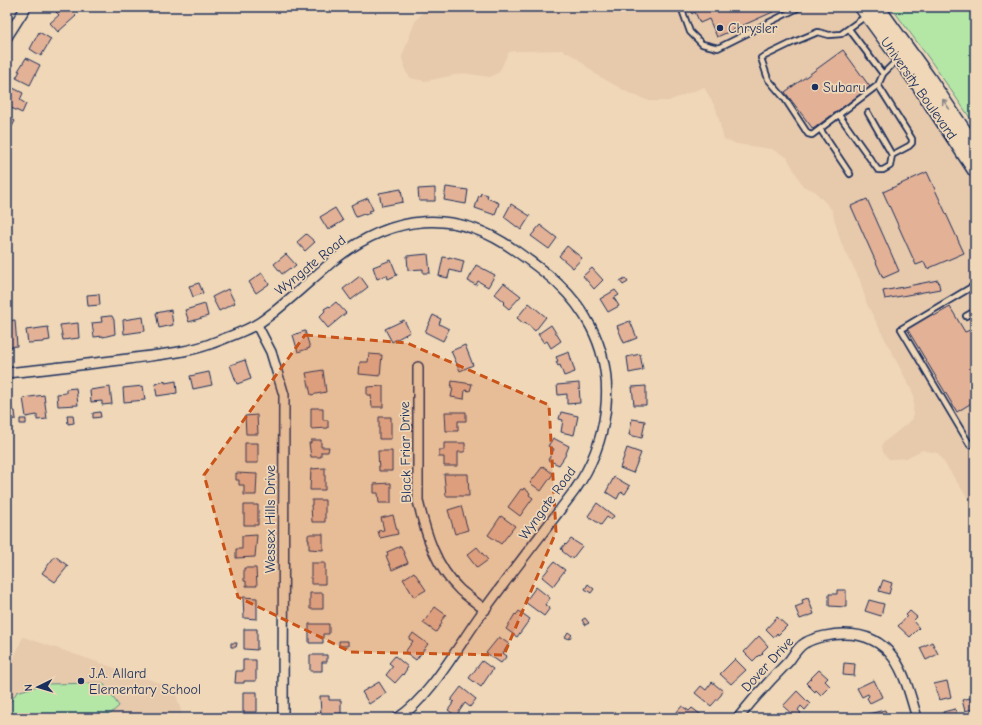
<svg xmlns="http://www.w3.org/2000/svg" width="982" height="725" font-family="'Comic Neue',sans-serif">
  <style>
    .built { fill: #e7c9ab }
    .green { fill: #b4e6a6; stroke: #688a82 }
    .building { fill: #e3b196; stroke: #1b2f5e }
    .lines { fill: none; stroke-linecap: round; stroke-linejoin: round }
    .lane-casing { stroke: #1b2f5e; stroke-width: 8 }
    .street-casing { stroke: #1b2f5e; stroke-width: 12 }
    .primary-casing { stroke: #1b2f5e; stroke-width: 17 }
    .lane { stroke: #efd7b7; stroke-width: 4.5 }
    .street { stroke: #efd7b7; stroke-width: 9 }
    .primary { stroke: #efd7b7; stroke-width: 14 }
    .oneway { stroke: #85838a }
    .marked { fill: #c95318; fill-opacity: 0.2; stroke: #c95318; stroke-width: 3; stroke-dasharray: 8 5; stroke-linejoin: round }
    .poi-dot { fill: #1b2f5e; stroke: #efd7b7; stroke-width: 1.5 }
    .labels { text-anchor: middle; stroke-width: 3.5; stroke-linejoin: round; paint-order: stroke }
    .poi-label { font-size: 14px; fill: #1b2f5e; stroke: #efd7b7; text-anchor: start }
    .street-label { font-size: 14px; fill: #1b2f5e; stroke: #efd7b7 }
  </style>
  <rect width="100%" height="100%" fill="#efd7b7"/>
  <filter id="ink" filterUnits="userSpaceOnUse"><feTurbulence type="fractalNoise" baseFrequency=".025" numOctaves="2"/><feDisplacementMap in="SourceGraphic" scale="8" xChannelSelector="R" yChannelSelector="G"/><feConvolveMatrix kernelMatrix="1 2 1 2 8 2 1 2 1" color-interpolation-filters="sRGB"/></filter>
  <g filter="url(#ink)">
    <!-- built -->
    <path class="built" d="M427,7H862L975,170V509L938,453L922,450L906,458L889,459L883,452L882,444L913,419L914,395L867,304L860,280L841,242L832,210L815,191L803,186L787,157L772,149L737,144L724,139L716,108L704,87L668,101H650L631,94L597,75L577,58L563,50L512,51L508,53L499,72L490,77L464,73L425,81L411,78L406,72L402,57L415,22Z
      M23,637L174,688L183,718H7V674Z"/>
    <!-- green -->
    <path class="green" d="M891,7H975V125L928,57Z
      M103,683L119,706L106,718H7V707L17,692L44,684Z"/>
    <!-- building -->
    <path class="building" d="M62,7H67L76,16L58,32L50,23L59,15L56,12Z
      M689,7H784L717,37L709,19L700,23L695,12L692,14Z
      M39,32L51,39L41,56L30,49Z
      M843,50L870,87L813,129L785,92Z
      M26,58L40,65L30,85L16,78L20,71H18Z
      M11,87L23,93L20,100L26,104L22,113L7,106V95Z
      M7,117L15,121L7,136Z
      M927,172L964,253L927,269L924,262L916,265L883,192Z
      M446,187L468,190L466,204L444,200Z
      M435,188V201H419L418,189Z
      M401,189L403,202L382,206L379,193Z
      M481,193L488,195L487,198L499,203L495,215L475,208L479,195L480,196Z
      M368,198L373,210L369,211L370,213L365,215L364,214L356,217L351,205Z
      M867,199L899,271L883,278L851,206Z
      M511,204L530,216L521,230L504,217Z
      M335,208L343,221L328,230L320,217Z
      M540,225L557,238L549,249L531,236Z
      M306,234L315,242L305,251L297,242Z
      M567,246L582,258L573,268L559,256Z
      M286,254L296,265L291,269L290,268L282,274L274,264Z
      M428,254L430,273H423V269L408,270L407,256Z
      M443,257L449,258V257L464,261L461,273L450,270L448,278L439,276Z
      M391,260L397,275L388,279L387,275L377,279L373,267Z
      M476,265L495,275L488,287L478,281L476,285L468,281Z
      M592,268L603,280L594,289L583,276Z
      M262,273L269,284L256,293L249,282Z
      M360,276L368,287L351,300L343,289Z
      M625,278L628,282L623,285L620,281Z
      M938,280L940,289L885,299L883,291Z
      M199,283L203,293L193,297L189,286Z
      M504,283L521,296L509,309L503,304L505,302L495,294Z
      M228,289L235,303L219,311L212,297Z
      M615,290L619,295L614,298L619,306L608,312L600,299Z
      M99,294L100,305L88,306L87,295Z
      M336,302L346,313L328,328L319,317L325,311L324,309L329,306L330,307Z
      M529,303L546,317L535,331L525,322L524,324L517,318Z
      M205,304L208,316L189,322L185,310Z
      M950,307L965,332L970,330L975,339V405L973,402L957,412L906,327L931,312L934,316Z
      M171,310L173,325L159,328L156,313Z
      M433,315L441,319L439,324L449,329L443,341L425,332Z
      M110,316H112L114,320L115,334L103,337V336L94,337L92,323L102,322L101,317Z
      M143,317L145,331L124,334L123,320Z
      M15,320L17,346L7,347V321Z
      M404,320L410,332L392,342L385,329Z
      M630,321L637,338L624,343L617,326Z
      M78,323L79,338L63,340L60,325Z
      M551,325L561,341L551,348L547,341L544,343L538,334Z
      M48,327L50,340L44,341V342L28,343L26,330Z
      M305,331L310,348L298,352L293,335Z
      M465,345L473,365L460,371L451,351Z
      M569,352L575,372L564,376L560,365L558,366L556,362L558,361L556,357Z
      M369,354L382,355L380,376L359,374L360,362H368Z
      M640,354L643,370L629,373L627,357Z
      M245,360L251,379L237,384L230,365Z
      M323,370L326,392L311,395L306,373Z
      M209,372L212,385L193,389L190,376Z
      M165,381V383L176,381L177,393L157,396L155,384Z
      M452,381L472,384L470,391L465,390L464,399L451,397L453,388H451Z
      M579,383L580,403L567,404V394L558,395L557,385Z
      M143,386L145,400L124,402L123,388Z
      M383,386V407H372L371,395H367V387Z
      M646,386V405H634L632,387Z
      M110,387L112,404L102,405V401L91,402L90,390Z
      M76,388L78,405L58,406L57,394L66,393V389Z
      M44,395L47,419L37,420V415L26,417L23,398Z
      M7,399H11L12,411H15L16,419L7,420Z
      M311,408H323V420H328V428L311,429Z
      M100,412L101,417L93,418V413Z
      M445,412H466V421H458V431H446Z
      M561,412L578,416L574,435L561,432L563,420L559,419Z
      M67,415H73L74,423L68,424Z
      M257,415L258,434H246L245,416Z
      M379,417H391V439H379Z
      M20,419H26V424H20Z
      M632,419L645,421L642,438L629,435Z
      M553,438L569,446L565,456L559,465L548,460L554,449L548,446Z
      M311,440H321V447H329L328,452H321V457H311L309,443H311Z
      M245,443H258V463H245Z
      M444,443H465V452H458V466H444V457H439V450H444Z
      M627,448L641,453L633,473L620,468Z
      M378,451H392V471H379Z
      M543,466L553,474L541,491L530,483Z
      M325,468V490H310L311,469Z
      M236,473L257,474L256,495H244V485H239V480H236Z
      M444,474H468L469,496H446Z
      M614,477L630,486L625,494L622,492L621,493H620L617,499L606,492Z
      M391,483V503H379L378,493H374V484Z
      M524,488L530,493L529,495L533,498L520,516L508,507L521,489L523,490Z
      M312,500H325V522H312L311,505H312Z
      M597,503L614,516L611,520L607,517L601,525L588,516Z
      M244,505H258V525H244Z
      M461,506L468,530L455,534L448,510Z
      M393,515L398,534L380,538L378,531L384,530L381,518Z
      M501,516L515,526L501,544L488,535Z
      M310,534H323V550L309,549V540H308V535Z
      M257,535L255,557L236,558V549H242V536Z
      M571,539L582,546L572,559L562,551L563,550L561,549L565,544L566,545Z
      M401,546L408,563L392,570L386,556L388,555L387,552Z
      M477,547L488,560L477,568L467,555Z
      M55,556L68,566L55,582L42,573Z
      M554,562L565,570L553,586L542,577Z
      M311,563H325V584H311Z
      M244,568H256L257,586H246V581H244Z
      M414,572L426,590L414,597L403,579Z
      M883,580L892,583L889,594L879,591Z
      M588,584L594,589L591,593L585,589Z
      M536,587L550,598L545,605L550,608L544,616L525,602Z
      M837,590H846V607L829,606V594H837Z
      M310,593H323V609H310Z
      M243,597L257,598V619L244,618Z
      M808,598L814,614L800,619L795,607L803,604L802,600Z
      M869,600L884,604L881,616L865,611Z
      M435,607L446,615L441,621L442,623L436,632L423,623Z
      M519,611L530,619L517,637L506,629L515,614L516,615Z
      M910,611L917,617L913,621L919,628L910,637L898,626L907,616L906,615Z
      M777,617L787,626L778,635L777,633L774,637L766,629Z
      M585,618L589,623L585,625L582,620Z
      M309,624H329V634H323V643H309Z
      M244,629H257V650L244,649Z
      M568,632L572,635L569,639L565,637Z
      M413,633L428,644L416,660L405,652L413,641L409,639Z
      M759,636L768,646L762,652L763,653L760,656L759,655L753,661L744,652Z
      M499,637L509,644L503,653L507,656L501,663L486,653Z
      M339,641H348V646H339Z
      M932,642L938,654L926,660L920,648Z
      M231,643H237L236,647H231Z
      M310,655H327V662H322V671H310Z
      M395,656L408,667L403,675V674L395,683L386,675L393,666L389,663Z
      M735,659L746,670L731,684L720,674Z
      M243,660H256V681H244V683H235L236,671H243Z
      M482,661L493,669L481,687L469,678Z
      M844,663L855,664L854,676L843,675Z
      M819,670L828,678L825,681L830,686L821,695L816,690L815,692L806,683Z
      M874,680L882,697L870,703L867,698L869,696L868,694L862,697L857,688Z
      M947,681L951,697L939,700L934,684Z
      M379,682L386,693L369,704L362,692Z
      M712,682L723,691L721,695L711,706L695,693L701,686L706,690Z
      M461,687L476,699L470,707L465,703L456,716L448,710L454,702L451,700Z
      M797,691L810,704L805,710L801,706L798,710L801,713L796,718L783,706Z
      M243,692H257V712H243Z
      M320,696H329V700H341V714H321Z
      M970,698L973,709L965,711L962,700Z
      M682,706L689,711L692,708L704,717L679,718L675,714Z
      M955,709L958,718H945L943,712Z
      M885,710L888,718H869L868,714Z"/>
    <g class="lines">
      <defs>
        <path id="lane" d="M681,7L690,32L702,44L718,48L800,7
          M866,16L841,34L829,35L818,32L794,42L761,58L768,79L785,99L808,134L812,135L878,85L883,74L898,59
          M849,29L883,74
          M878,85L912,139V143L909,146L892,155
          M839,115L878,170H883L890,166L892,155L868,113
          M820,129L850,174
          M975,285L901,329L970,445L975,442
          M966,316L975,311"/>
        <path id="street" d="M7,37L26,7
          M257,325L271,352L284,395L283,718
          M418,367V501C426,534 435,566 460,590C468,597 477,603 485,610
          M7,373C47,369 88,364 128,359C154,355 186,353 210,344C225,338 244,332 257,324C263,321 268,316 274,312C295,295 314,277 334,260C392,214 455,207 516,251C547,273 573,292 591,327C618,379 608,443 575,490C545,530 514,569 485,609C460,642 432,696 398,718
          M738,718C754,698 771,679 789,661C793,655 799,646 805,643C815,637 833,634 844,634C896,634 905,677 917,718"/>
        <path id="primary" d="M862,7L919,85L975,170
          M877,7L928,78L975,148"/>
      </defs>
      <!-- lane casing -->
      <use href="#lane" class="lane-casing"/>
      <!-- street casing -->
      <use href="#street" class="street-casing"/>
      <!-- primary casing -->
      <use href="#primary" class="primary-casing"/>
      <!-- lane -->
      <use href="#lane" class="lane"/>
      <!-- street -->
      <use href="#street" class="street"/>
      <!-- primary -->
      <use href="#primary" class="primary"/>
    </g>
    <!-- one-way arrows -->
    <defs><path id="oneway-shaft" d="M-6 0H5M1.5-3L5.5 0L1.5 3" fill="none" stroke-width="1.6" stroke-linecap="round" stroke-linejoin="round"/></defs>
    <use class="oneway" href="#oneway-shaft" transform="translate(946 104) rotate(-124)"/>
  </g>
  <!-- marked area -->
  <path class="marked" d="M305,335L407,343L549,405L556,532L504,655L351,652L238,597L204,475Z"/>
  <!-- markers -->
  <g class="poi-dot">
    <circle cx="720" cy="28" r="4"/>
    <circle cx="815" cy="87" r="4"/>
    <circle cx="81" cy="681" r="4"/>
  </g>
  <g class="labels">
    <!-- poi labels -->
    <g class="poi-label">
      <text x="728" y="33">Chrysler</text>
      <text x="823" y="92">Subaru</text>
      <text x="89" y="678">J.A. Allard<tspan x="89" dy="16">Elementary School</tspan></text>
    </g>
    <!-- street labels -->
    <g class="street-label">
      <text transform="translate(919 88) rotate(55)" y="5">University Boulevard</text>
      <text transform="translate(310 265) rotate(-39)" y="5">Wyngate Road</text>
      <text transform="translate(405 452) rotate(-91)" y="5">Black Friar Drive</text>
      <text transform="translate(547 503) rotate(-54)" y="5">Wyngate Road</text>
      <text transform="translate(270 519) rotate(-90)" y="5">Wessex Hills Drive</text>
      <text transform="translate(767 664) rotate(-47)" y="5">Dover Drive</text>
    </g>
  </g>
  <!-- margin -->
  <rect width="982" height="725" fill="none" stroke="#efd7b7" stroke-width="24"/>
  <rect x="12" y="12" width="958" height="701" fill="none" stroke="#1b2f5e" stroke-width="1.5" filter="url(#ink)"/>
  <!-- north arrow -->
  <g transform="translate(38 687) rotate(265)" stroke="#efd7b7" stroke-width="3" paint-order="stroke">
  <path d="M0-3L7 15L0 10L-7 15Z" fill="#1b2f5e"/>
  <text y="-6" font-size="11" font-weight="bold" text-anchor="middle" fill="#1b2f5e">N</text>
  </g>
</svg>
